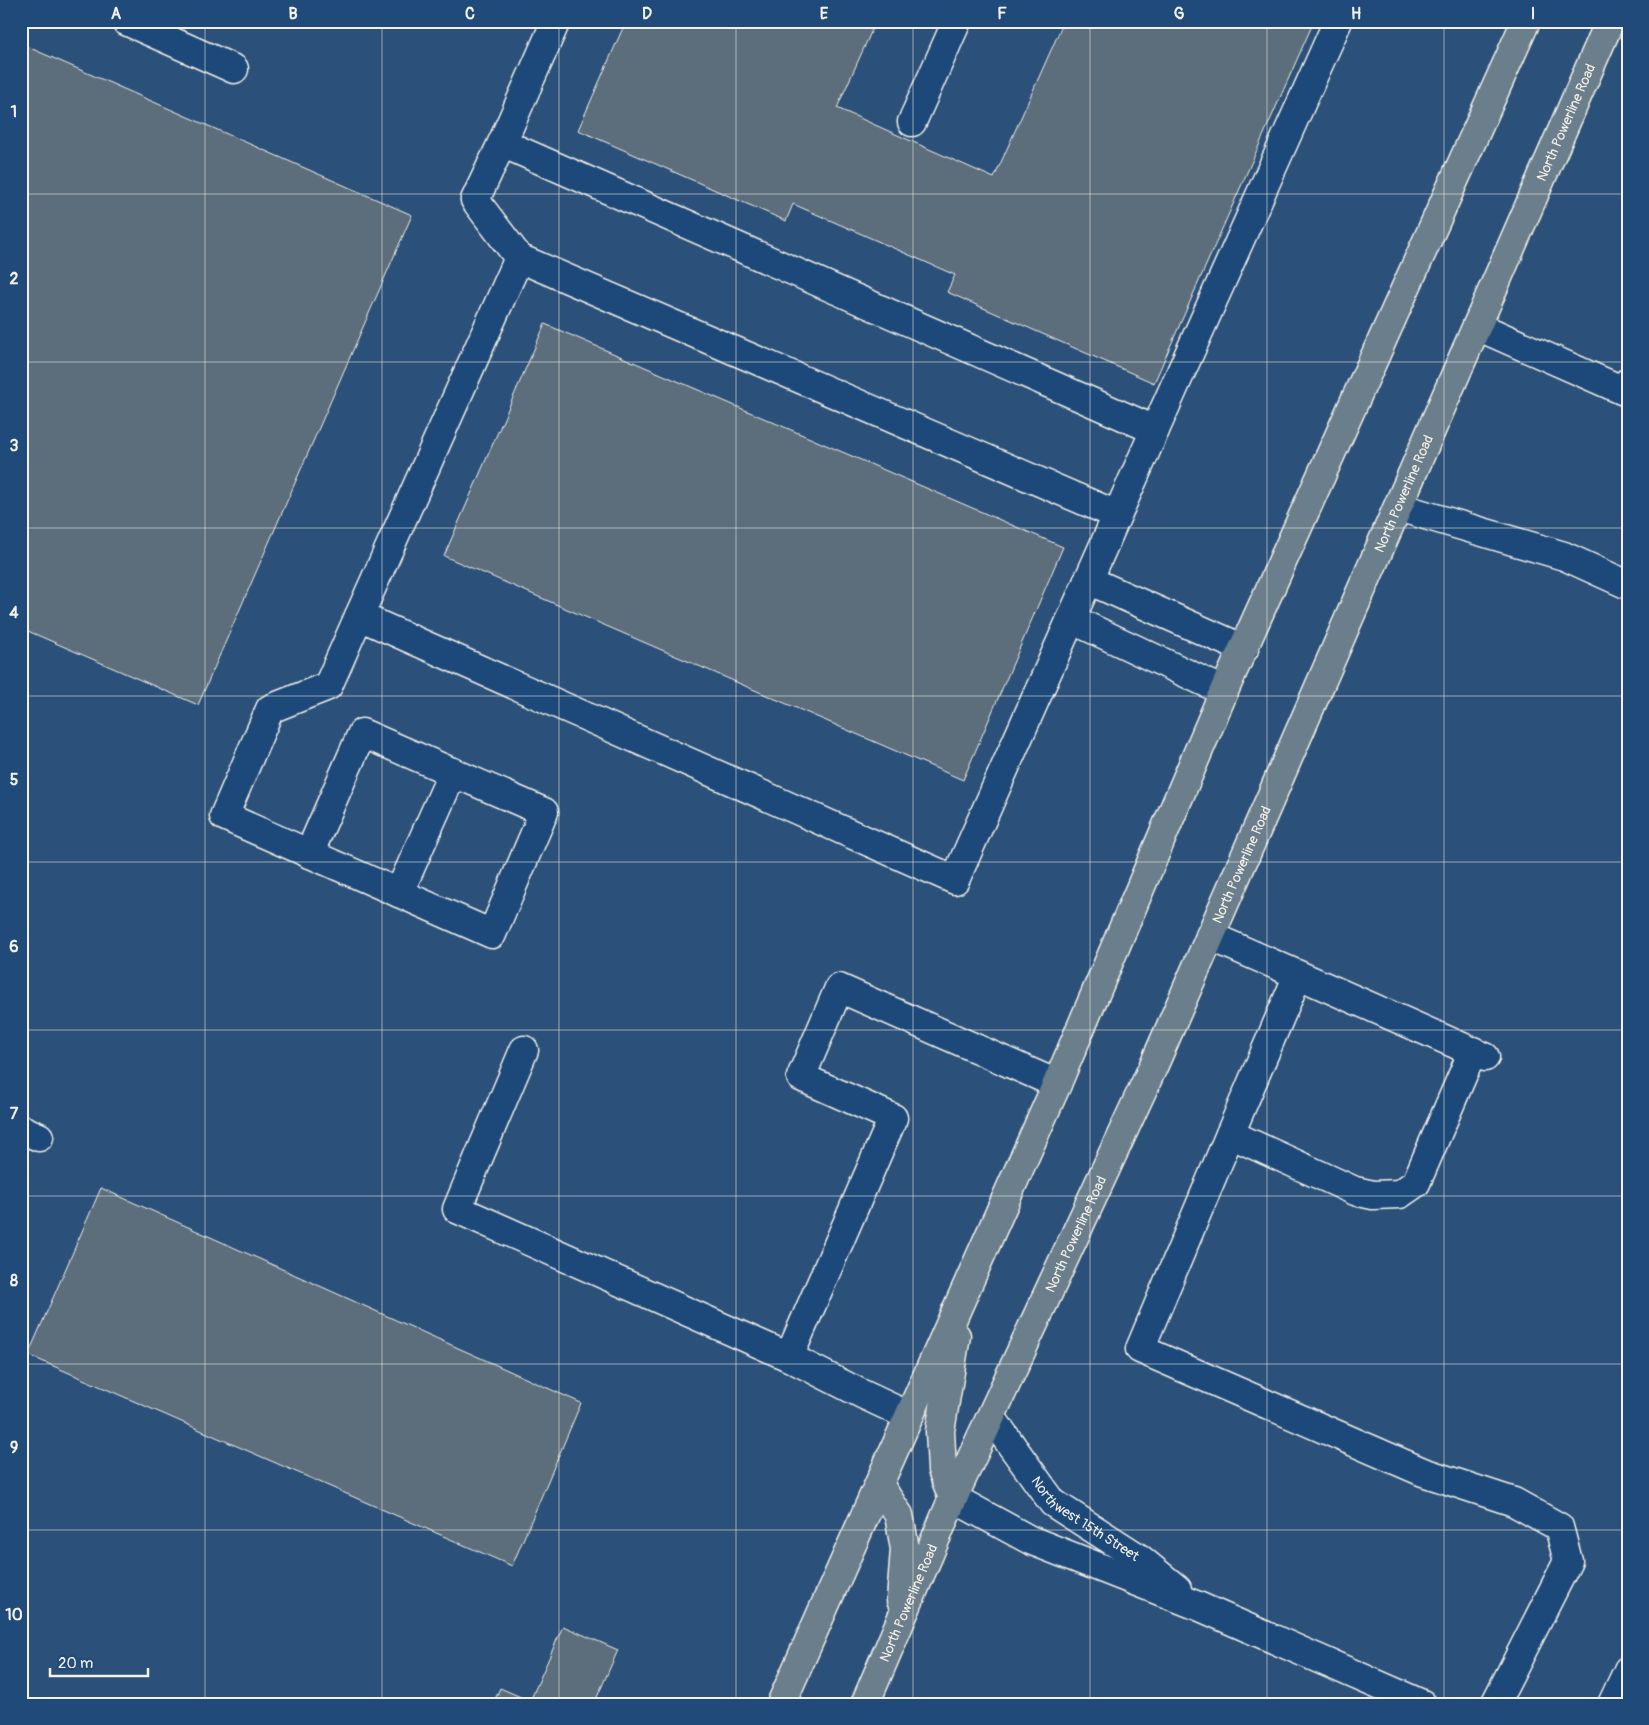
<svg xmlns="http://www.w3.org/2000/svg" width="1649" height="1725" font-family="Pangolin,sans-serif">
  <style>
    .building { fill: #5c6d7c; stroke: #f4f1e8 }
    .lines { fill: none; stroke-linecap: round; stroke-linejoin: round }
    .minor-casing { stroke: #f4f1e8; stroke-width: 31 }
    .major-casing { stroke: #f4f1e8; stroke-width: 31 }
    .minor { stroke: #1f4a7a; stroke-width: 28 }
    .major { stroke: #6b7e8b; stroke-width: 28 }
    .grid { fill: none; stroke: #f4f1e8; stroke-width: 1; stroke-opacity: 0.55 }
    .labels { text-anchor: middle; stroke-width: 5; stroke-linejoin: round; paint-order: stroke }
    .street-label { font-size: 14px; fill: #f4f1e8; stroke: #1f4a7a }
    .neatline { fill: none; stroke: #f4f1e8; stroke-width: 2 }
    .grid-label { font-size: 16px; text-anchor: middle; font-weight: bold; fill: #f4f1e8 }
  </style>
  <rect width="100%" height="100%" fill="#2b517a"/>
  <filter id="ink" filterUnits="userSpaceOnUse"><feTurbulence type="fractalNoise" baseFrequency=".02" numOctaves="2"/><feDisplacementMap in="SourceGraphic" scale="10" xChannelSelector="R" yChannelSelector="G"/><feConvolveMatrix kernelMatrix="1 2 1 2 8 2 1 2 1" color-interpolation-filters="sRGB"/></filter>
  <g filter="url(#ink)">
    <!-- building -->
    <path class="building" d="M626,21H876L837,108L994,178L1064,21H1314L1154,383L947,292L955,275L793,204L786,221L578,130Z
      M21,44L412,215L198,705L21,628Z
      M545,324L1063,547L963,780L444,556Z
      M21,1170L28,1173L21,1189Z
      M101,1188L581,1403L512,1566L28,1355Z
      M563,1626L618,1650L594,1704H493L500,1688L530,1701Z"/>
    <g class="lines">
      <defs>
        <g id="minor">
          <path d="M126,21L234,69"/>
          <path d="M556,21L502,143L1155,430L1338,21"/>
          <path d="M912,122L957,21"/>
          <path d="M502,143L475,200L519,258"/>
          <path d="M1477,326L1624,391L1628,382"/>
          <path d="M1398,507L1564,556L1628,585"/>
          <path d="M1117,515L519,258L359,616L955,880L1155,430"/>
          <path d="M1088,580L1244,649"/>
          <path d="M1071,619L1224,691"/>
          <path d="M309,854L362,733L544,812L492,934L224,816L270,709L328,686L359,616"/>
          <path d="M399,893L453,772"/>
          <path d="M1210,936L1485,1057"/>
          <path d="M1298,975L1230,1134L1355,1191L1373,1195L1400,1194L1416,1183L1473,1051"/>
          <path d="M524,1050L457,1209L789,1357"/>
          <path d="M21,1129L39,1137"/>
          <path d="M1230,1134L1140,1349L1423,1472L1514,1502L1559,1527L1568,1561L1495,1704"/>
          <path d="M909,1416L862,1394L789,1357L893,1118L801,1077L839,988L1057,1084"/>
          <path id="s1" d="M991,1417L1053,1503L1139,1558L1177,1589"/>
          <path d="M953,1498L1030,1540L1198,1606L1422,1704"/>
          <path d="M1612,1704L1628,1670"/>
        </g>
        <g id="major">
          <path d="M879,1485L899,1515L905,1549L901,1600"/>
          <path d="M953,1498L942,1470L940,1431L956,1336"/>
          <path d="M781,1704L1057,1084L1224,691L1526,21"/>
          <path id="s2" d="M865,1704L953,1498L1153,1067L1610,21"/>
        </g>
      </defs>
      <!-- minor casing -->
      <use href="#minor" class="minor-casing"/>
      <!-- major casing -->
      <use href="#major" class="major-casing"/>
      <!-- minor -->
      <use href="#minor" class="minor"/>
      <!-- major -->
      <use href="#major" class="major"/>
    </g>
  </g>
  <!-- grid -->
  <path class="grid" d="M205,21V1704M382,21V1704M559,21V1704M736,21V1704M913,21V1704M1090,21V1704M1267,21V1704M1444,21V1704M21,194H1628M21,362H1628M21,528H1628M21,696H1628M21,862H1628M21,1030H1628M21,1196H1628M21,1364H1628M21,1530H1628"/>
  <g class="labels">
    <!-- street labels -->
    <g class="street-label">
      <text dy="5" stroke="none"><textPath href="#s2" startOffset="1730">North Powerline Road</textPath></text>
      <text dy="5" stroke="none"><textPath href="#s2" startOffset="1325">North Powerline Road</textPath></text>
      <text dy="5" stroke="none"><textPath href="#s2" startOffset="920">North Powerline Road</textPath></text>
      <text dy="5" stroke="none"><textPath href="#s2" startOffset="515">North Powerline Road</textPath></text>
      <text dy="5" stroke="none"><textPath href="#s1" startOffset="141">Northwest 15th Street</textPath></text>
      <text dy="5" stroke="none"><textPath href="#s2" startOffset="110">North Powerline Road</textPath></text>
    </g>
  </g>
  <!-- margin -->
  <rect width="1649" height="1725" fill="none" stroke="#1f4a7a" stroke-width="55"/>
  <!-- scale -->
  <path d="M50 1668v8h98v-8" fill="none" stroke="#f4f1e8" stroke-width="2.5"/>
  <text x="58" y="1668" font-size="15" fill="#f4f1e8" stroke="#1f4a7a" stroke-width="4" paint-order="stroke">20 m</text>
  <rect x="28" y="28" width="1594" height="1670" class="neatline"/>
  <g class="grid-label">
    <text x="116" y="19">A</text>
    <text x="293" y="19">B</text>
    <text x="470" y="19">C</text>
    <text x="647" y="19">D</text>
    <text x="824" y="19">E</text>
    <text x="1002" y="19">F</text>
    <text x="1179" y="19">G</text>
    <text x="1356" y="19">H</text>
    <text x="1533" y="19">I</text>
    <text x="14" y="117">1</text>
    <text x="14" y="284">2</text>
    <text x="14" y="451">3</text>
    <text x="14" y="618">4</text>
    <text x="14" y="785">5</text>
    <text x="14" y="952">6</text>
    <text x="14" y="1119">7</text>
    <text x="14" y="1286">8</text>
    <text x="14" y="1453">9</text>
    <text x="14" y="1620">10</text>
  </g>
</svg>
